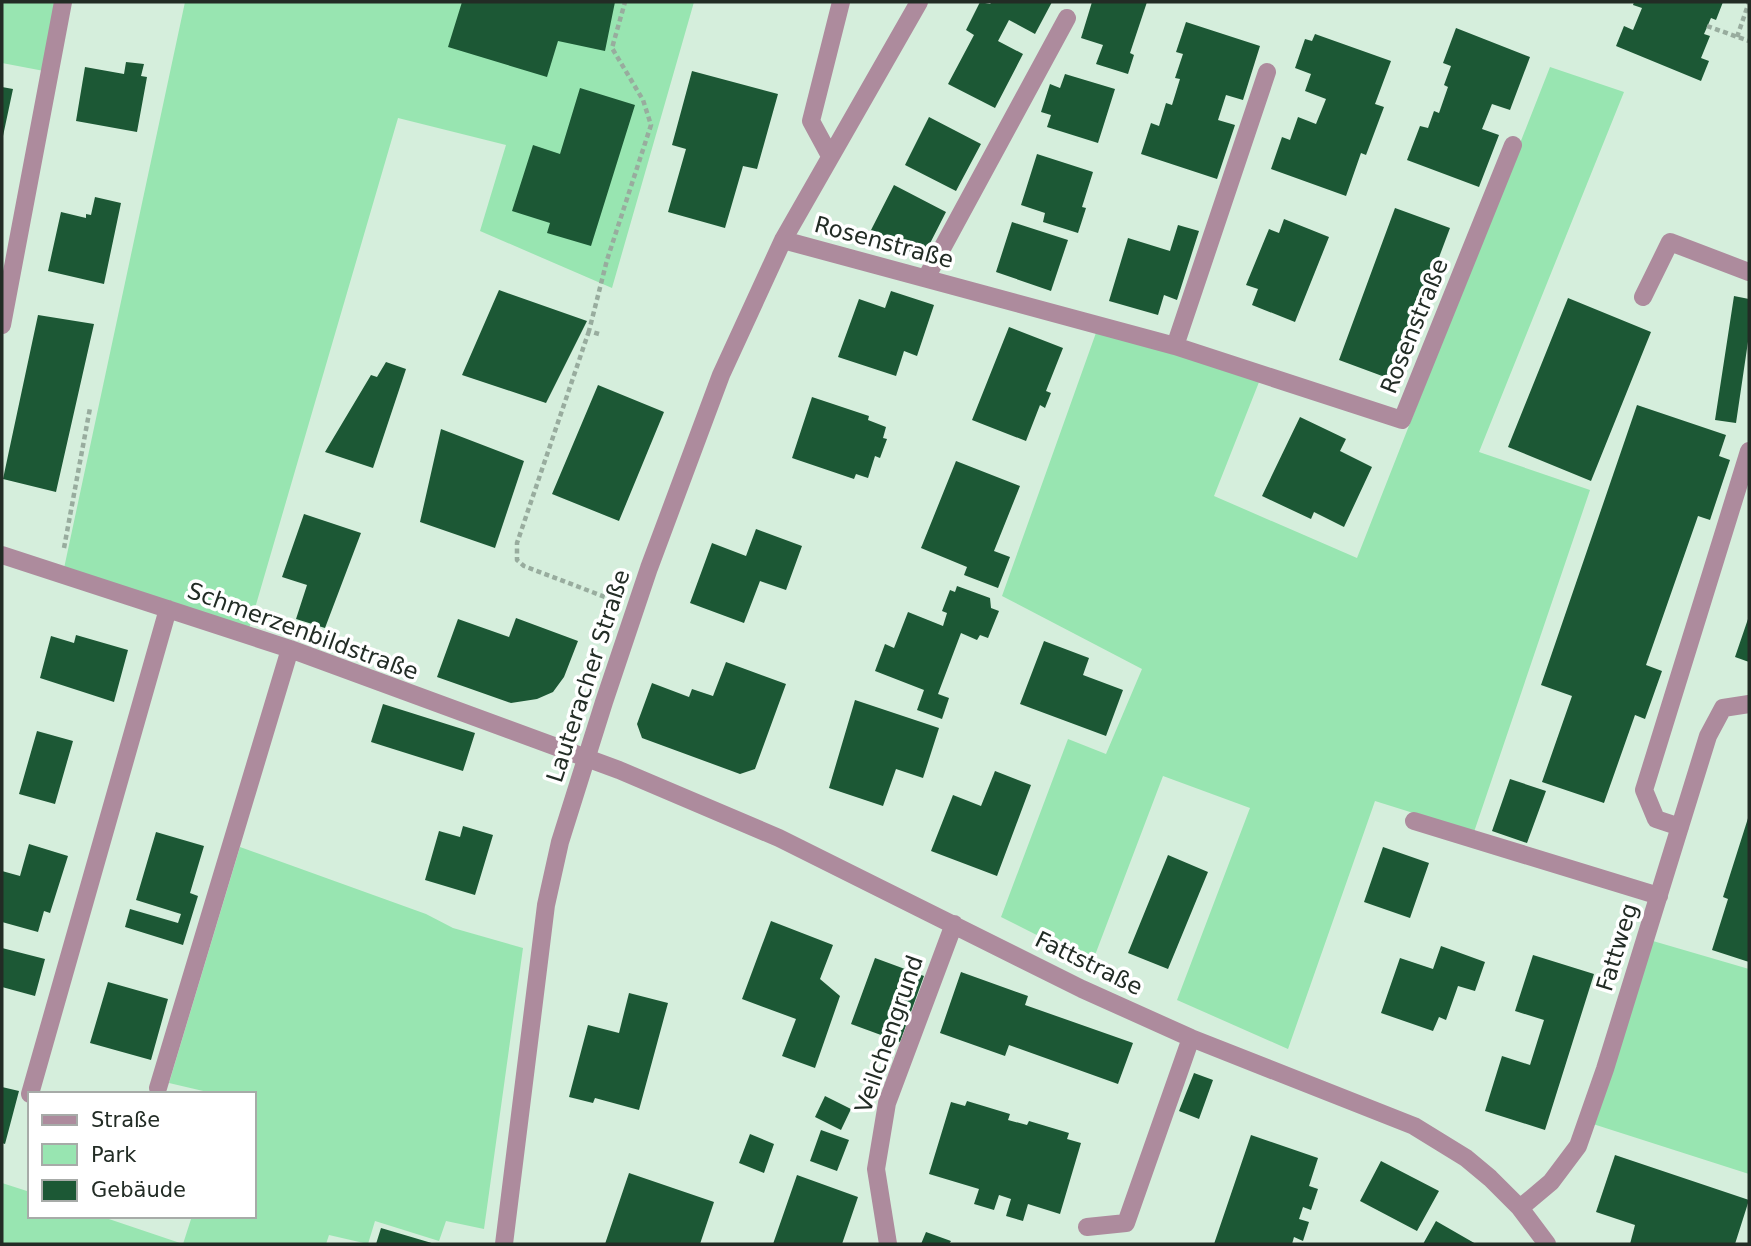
<svg xmlns="http://www.w3.org/2000/svg" width="1751" height="1246" font-family="'DejaVu Sans',sans-serif">
  <style>
    .green { fill: #98e5b1 }
    .building { fill: #1c5835 }
    .lines { fill: none; stroke-linecap: round; stroke-linejoin: round }
    .path { stroke: #98ac9e; stroke-width: 4.5; stroke-dasharray: 5 3.5; stroke-linecap: butt }
    .minor { stroke: #ad8b9d; stroke-width: 18 }
    .labels { text-anchor: middle; stroke-width: 7; stroke-linejoin: round; paint-order: stroke }
    .street-label { font-size: 23px; fill: #222c25; stroke: #fff }
  </style>
  <rect width="100%" height="100%" fill="#d5eedc"/>
  <!-- green -->
  <path class="green" d="M2,2H58L44,71L2,63Z
    M185,2H694L612,288L480,231L506,145L398,118L248,632L63,573Z
    M1550,67L1624,92L1479,452L1590,490L1474,832L1375,801L1288,1049L1177,1000L1250,808L1163,776L1092,963L1001,917L1068,739L1106,754L1142,669L1002,596L1097,330L1261,377L1214,496L1357,558Z
    M240,847L426,914L453,928L523,948L484,1229L446,1221L439,1241L375,1221L368,1244L329,1235L326,1244H183L192,1216H254V1094H216L169,1083Z
    M1653,941L1749,969V1174L1593,1124Z
    M2,1183L30,1192V1216H100L183,1244H2Z"/>
  <!-- building -->
  <path class="building" d="M462,2H615L605,51L558,41L547,77L448,47Z
    M980,2L990,4L992,2H1052L1035,34L1009,20L998,41L1023,54L995,108L948,84L974,35L966,30Z
    M1092,2H1147L1130,53L1134,55L1128,74L1096,64L1103,45L1081,38Z
    M1634,2H1723L1716,20L1711,18L1704,34L1710,36L1701,58L1709,61L1701,81L1616,46L1624,26L1633,30L1642,8L1633,5Z
    M1186,22L1260,46L1243,100L1226,95L1218,120L1235,125L1217,179L1141,154L1151,123L1159,126L1166,103L1172,105L1180,79L1175,78L1183,54L1176,52Z
    M1456,28L1530,57L1510,110L1492,104L1482,129L1499,135L1479,187L1407,160L1420,126L1428,128L1434,111L1439,113L1448,87L1444,85L1451,66L1443,63Z
    M1315,34L1391,61L1375,104L1384,107L1366,155L1361,153L1346,196L1271,169L1282,137L1290,140L1298,117L1316,124L1326,99L1305,91L1311,74L1295,68L1305,39L1312,41Z
    M126,62L144,64L141,76L147,77L137,132L76,121L85,67L124,74Z
    M692,71L778,94L757,169L743,166L725,228L668,212L686,149L672,145Z
    M1065,74L1115,89L1098,143L1047,127L1051,115L1041,112L1050,84L1060,88Z
    M2,87L13,89L3,136H2Z
    M580,88L635,105L591,246L547,233L550,223L512,211L533,145L560,154Z
    M929,117L981,144L956,191L905,165Z
    M1037,154L1093,172L1082,207L1086,208L1078,233L1043,222L1045,213L1021,205Z
    M894,185L946,212L922,259L870,232Z
    M95,197L121,203L104,284L48,271L61,212L86,218V214L91,215Z
    M1395,208L1450,228L1426,292L1420,290L1410,315L1416,317L1393,380L1339,360Z
    M1284,219L1329,237L1295,322L1252,305L1258,289L1246,285L1269,229L1279,233Z
    M1012,222L1068,240L1051,291L996,272Z
    M1178,225L1199,231L1177,300L1164,295L1158,315L1109,301L1128,238L1170,251Z
    M499,290L587,321L546,403L462,375Z
    M891,291L934,305L917,356L904,351L896,376L838,357L859,299L885,308Z
    M1734,296L1749,299V335L1736,423L1715,420Z
    M1568,298L1651,332L1591,481L1508,447Z
    M38,315L94,324L56,492L3,479Z
    M1009,327L1063,348L1046,391L1051,393L1045,408L1040,405L1026,441L972,420Z
    M386,362L406,369L373,468L325,452L371,375L377,377Z
    M598,385L664,412L619,521L552,494Z
    M812,397L869,416L868,420L886,427L883,438L887,439L880,458L875,456L868,478L856,474L854,479L792,458Z
    M1637,405L1726,435L1719,456L1730,460L1710,520L1698,516L1646,665L1662,671L1645,719L1635,715L1604,803L1542,782L1572,696L1541,685Z
    M1300,417L1346,439L1340,451L1372,467L1344,527L1314,512L1311,519L1262,496Z
    M441,429L524,461L495,548L420,522Z
    M956,461L1020,486L994,551L1010,557L998,588L964,575L967,567L921,548Z
    M304,514L361,533L325,628L296,619L307,585L282,577Z
    M756,529L802,546L786,590L760,581L744,623L690,603L712,543L746,556Z
    M957,586L990,598L991,608L999,611L988,638L980,635L977,640L961,633L938,694L949,698L942,719L917,710L924,690L875,671L885,644L894,648L908,612L943,626L947,613L942,611L950,590L955,592Z
    M1749,616V662L1735,657Z
    M516,618L578,641L564,677L553,692L537,699L511,703L437,677L458,619L509,637Z
    M76,635L128,650L114,702L40,678L51,636L74,643Z
    M1044,641L1089,658L1083,675L1123,690L1106,736L1020,704Z
    M726,662L786,684L755,769L740,774L642,738L637,724L652,683L689,697L692,689L713,696Z
    M855,700L939,728L923,778L896,769L883,806L829,788Z
    M383,704L475,733L463,771L371,742Z
    M37,731L73,741L55,804L19,794Z
    M995,771L1031,785L997,876L931,851L953,795L981,806Z
    M1510,779L1546,791L1527,843L1492,831Z
    M1749,815V962L1712,950L1728,899L1723,897Z
    M463,826L493,835L475,895L425,880L439,831L460,837Z
    M156,832L204,846L190,893L198,896L183,945L125,927L130,909L178,923L181,914L136,900Z
    M29,844L68,856L50,913L44,911L38,932L2,922V871L20,876Z
    M1383,847L1429,863L1410,918L1364,902Z
    M1168,855L1208,872L1168,969L1128,953Z
    M771,921L833,945L820,979L840,996L815,1068L782,1056L796,1019L742,999Z
    M1441,946L1485,962L1475,991L1458,986L1446,1020L1439,1017L1433,1031L1381,1013L1400,958L1433,969Z
    M2,948L45,959L35,996L2,987Z
    M1533,955L1594,974L1545,1130L1485,1111L1502,1056L1530,1065L1544,1020L1515,1011Z
    M875,958L924,976L900,1042L851,1024Z
    M961,972L1028,996L1025,1005L1133,1043L1118,1084L1009,1045L1005,1056L940,1033Z
    M108,982L168,999L151,1060L90,1043Z
    M629,993L668,1003L639,1110L595,1098L593,1103L569,1097L588,1025L619,1033Z
    M1194,1073L1213,1080L1199,1119L1179,1111Z
    M2,1087L19,1091L5,1144L2,1143Z
    M825,1096L851,1109L841,1130L815,1117Z
    M967,1101L1010,1114L1008,1120L1027,1125L1029,1121L1069,1133L1067,1139L1081,1143L1060,1214L1028,1204L1023,1221L1006,1216L1011,1199L999,1195L994,1210L974,1204L979,1189L929,1174L951,1102L965,1106Z
    M821,1130L849,1140L837,1171L810,1161Z
    M750,1134L774,1144L764,1173L739,1163Z
    M1251,1135L1318,1158L1309,1186L1318,1189L1311,1210L1303,1207L1299,1219L1309,1222L1303,1241L1294,1237L1292,1244H1214Z
    M1615,1155L1749,1200L1735,1244H1630L1635,1225L1596,1212Z
    M1381,1161L1439,1191L1417,1231L1360,1201Z
    M629,1173L714,1202L700,1244H605Z
    M797,1175L858,1197L842,1244H773Z
    M1436,1221L1476,1244H1423Z
    M381,1228L435,1244H376Z
    M926,1232L951,1241L949,1244H921Z"/>
  <g class="lines">
    <!-- path -->
    <path class="path" d="M1707,26L1749,41
      M1737,37L1749,2
      M589,331L517,543V560L524,566L613,600
      M599,334L589,331L607,260L651,125L643,100L612,48L625,2
      M64,548L90,408"/>
    <!-- minor -->
    <path class="minor" d="M830,156L811,121L841,2
      M783,240L1175,346L1402,420L1513,145
      M926,278L1067,18
      M1643,297L1670,242L1749,272
      M2,325L63,2
      M1175,346L1267,72
      M2,555L290,649L619,770L779,838L1082,989L1191,1038L1414,1126L1466,1158L1490,1178L1520,1208L1547,1244
      M1414,821L1659,896
      M1680,827L1656,819L1644,790L1749,451
      M158,1088L290,649
      M30,1094L168,609
      M1520,1208L1551,1182L1578,1146L1605,1069L1708,736L1723,708L1749,704
      M1087,1227L1126,1223L1191,1038
      M504,1244L546,905L560,842L604,702L649,568L721,375L783,240L919,2
      M888,1244L876,1169L887,1103L954,924"/>
  </g>
  <g class="labels">
    <!-- street labels -->
    <g class="street-label">
      <text transform="translate(884 242) rotate(15)" y="8">Rosenstraße</text>
      <text transform="translate(1414 326) rotate(-68)" y="8">Rosenstraße</text>
      <text transform="translate(303 631) rotate(20)" y="8">Schmerzenbildstraße</text>
      <text transform="translate(588 676) rotate(-72)" y="8">Lauteracher Straße</text>
      <text transform="translate(1617 947) rotate(-73)" y="8">Fattweg</text>
      <text transform="translate(1089 963) rotate(26)" y="8">Fattstraße</text>
      <text transform="translate(889 1034) rotate(-71)" y="8">Veilchengrund</text>
    </g>
  </g>
  <!-- border -->
  <rect width="1751" height="1246" fill="none" stroke="#222c25" stroke-width="7"/>
  <!-- legend -->
  <rect x="28" y="1092" width="228" height="126" fill="#ffffff" stroke="#a7aba8" stroke-width="2"/>
  <rect x="42" y="1115" width="35" height="10" fill="#ad8b9d" stroke="#a7aba8" stroke-width="2"/>
  <text x="91" y="1127" font-size="21" fill="#222c25">Straße</text>
  <rect x="42" y="1144" width="35" height="21" fill="#98e5b1" stroke="#a7aba8" stroke-width="2"/>
  <text x="91" y="1162" font-size="21" fill="#222c25">Park</text>
  <rect x="42" y="1180" width="35" height="21" fill="#1c5835" stroke="#a7aba8" stroke-width="2"/>
  <text x="91" y="1197" font-size="21" fill="#222c25">Gebäude</text>
</svg>
